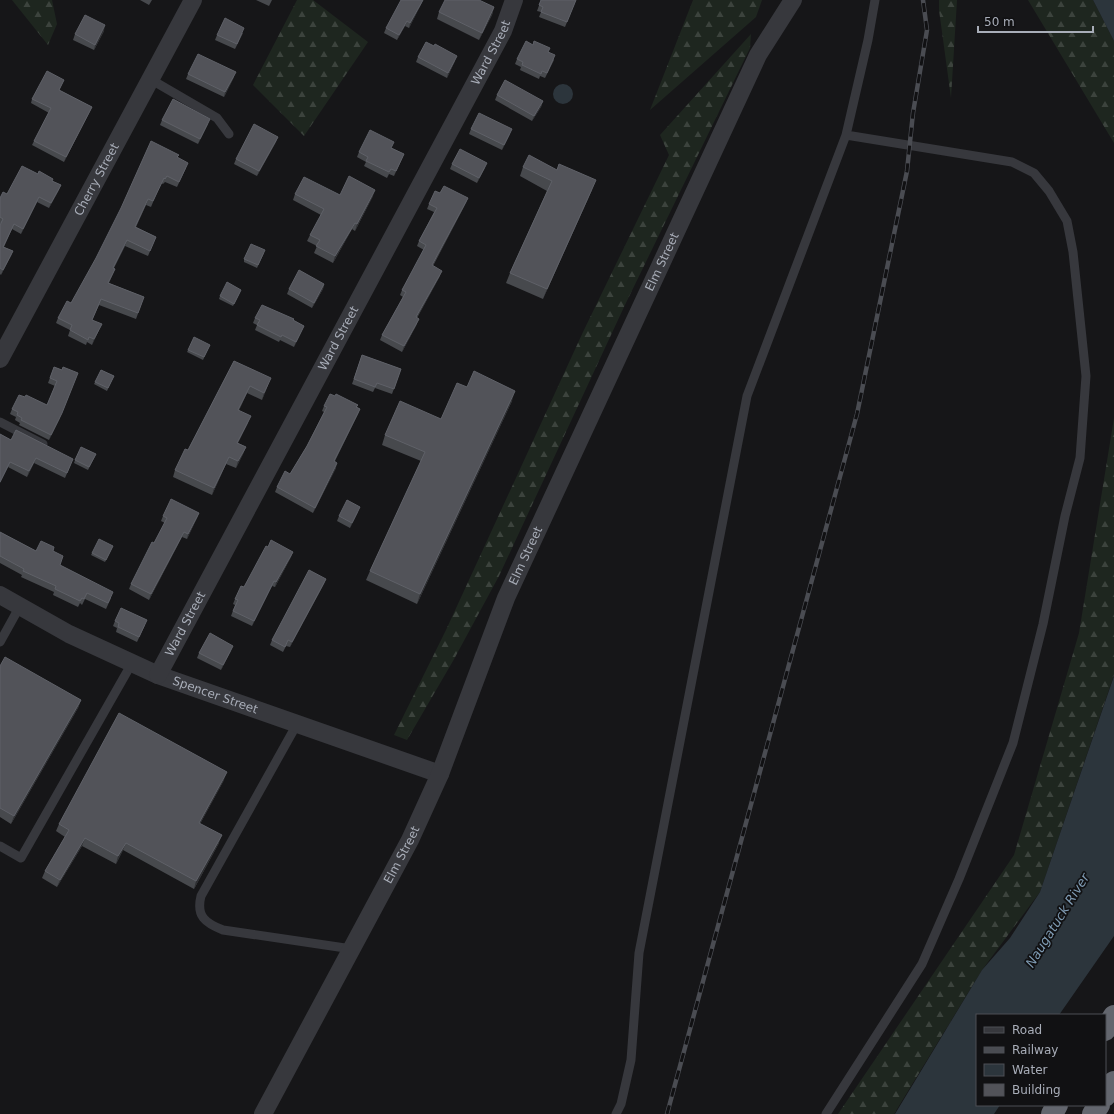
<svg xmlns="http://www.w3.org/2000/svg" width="1114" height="1114" font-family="'DejaVu Sans',sans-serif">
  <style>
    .forest { fill: url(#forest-firs) }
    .water { fill: #2c353c }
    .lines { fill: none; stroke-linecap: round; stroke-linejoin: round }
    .lane { stroke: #37383d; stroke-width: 9 }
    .street { stroke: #37383d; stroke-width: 18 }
    .highway { stroke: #63666e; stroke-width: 22 }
    .rail-casing { stroke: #4a4c52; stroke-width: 4.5 }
    .rail { stroke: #111113; stroke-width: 3; stroke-dasharray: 9; stroke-linecap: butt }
    .wall { fill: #47494d }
    .shaded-wall { fill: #2f3033 }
    .building { fill: #525359; stroke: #5f6168 }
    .labels { text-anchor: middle; stroke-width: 3.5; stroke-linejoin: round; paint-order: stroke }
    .street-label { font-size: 12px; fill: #a8adb8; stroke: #111113 }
    .water-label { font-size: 13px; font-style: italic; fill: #7f9bb3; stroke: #111113 }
  </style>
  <defs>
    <pattern id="forest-firs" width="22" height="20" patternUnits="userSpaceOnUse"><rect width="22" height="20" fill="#1e261f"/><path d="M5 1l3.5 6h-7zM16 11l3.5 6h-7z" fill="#3c433d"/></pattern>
  </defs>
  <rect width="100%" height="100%" fill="#161618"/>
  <!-- forest -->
  <path class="forest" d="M12,0H52L57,24L48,45Z
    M297,0H313L368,42L304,136L253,85Z
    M693,0H762L756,17L650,110Z
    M939,0H957L951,98L939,10Z
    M1028,0H1093L1114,41V143Z
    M751,34L750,48L624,307L499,576L453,661L407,740L394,735L446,630L583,332L669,155L660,135Z
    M1114,418V675L1040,892L982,970L894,1114H838L1014,855L1079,633Z"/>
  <!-- water -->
  <path class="water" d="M1093,0H1114V41Z
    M553 94a10 10 0 1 1 20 0a10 10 0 1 1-20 0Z
    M1114,676V936L1059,1015H977V1105H1000L994,1114H895L982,970L1010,938L1040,892Z"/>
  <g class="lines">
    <!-- lane -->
    <path class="lane" d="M150,79L217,118L229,134
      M0,422L43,444
      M0,642L20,606
      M297,724L201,896C196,916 205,923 223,930L352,949
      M0,846L21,858L132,663
      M616,1114L621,1104L631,1060L639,953L747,396L846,135L868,40L875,0
      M826,1114L922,964L959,879L992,796L1013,743L1043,624L1065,516L1080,458L1086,376L1073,252L1067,221L1049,191L1034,173L1012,162L846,135"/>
    <!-- street -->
    <g class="street">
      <path id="s1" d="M0,359L193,0"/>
      <path id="s2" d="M0,595L69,634L158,675L440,774"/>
      <path id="s3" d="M158,675L503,31L514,0"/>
      <path id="s4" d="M263,1114L410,840L440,774L506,598L758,55L793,0"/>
    </g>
    <!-- highway -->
    <path class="highway" d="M1105,1030L1114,1016
      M1105,1096L1114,1082
      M1052,1114L1057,1105
      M1093,1114L1099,1105"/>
    <defs>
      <path id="rail" d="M667,1114L857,414L907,171L913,113L927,30L923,0"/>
    </defs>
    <!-- rail casing -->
    <use href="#rail" class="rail-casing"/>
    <!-- rail -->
    <use href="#rail" class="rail"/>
  </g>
  <!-- wall -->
  <path class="wall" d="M140,0H152L149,5Z
    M256,0H272L269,6Z
    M423,0L409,28L405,26L397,40L384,33L386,28Z
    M541,0H576L565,27L539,17L541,12L537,11Z
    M494,7L492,15L479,40L437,19L439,12Z
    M104,31L94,50L73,40L75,34Z
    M243,33L235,49L215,40L217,35Z
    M549,52L554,60L545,78L540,76L539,79L520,70L521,67L515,64L517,59Z
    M418,57L455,61L447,78L416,62Z
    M188,74L234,77L224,97L186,79Z
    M64,80L59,90L92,107L90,111L64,162L32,145L34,141L49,113L31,103L32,99Z
    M497,95L543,101L541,107L532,121L495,100Z
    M162,120L208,124L198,144L160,125Z
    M471,129L510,134L502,150L469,134Z
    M278,137L276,142L257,176L234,164L236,159Z
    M392,148L404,154L394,176L389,174L387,178L364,166L366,162L357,157L359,152Z
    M178,158L186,168L177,187L165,182L163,184L161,183L151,207L146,205L136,227L156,237L148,256L125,246L114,268L115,269L109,283L144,297L136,319L99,305L92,320L99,330L92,345L87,342L86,345L68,336L70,330L56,323L58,318L71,303Z
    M452,164L485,168L477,183L450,169Z
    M523,167L557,170L592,190L543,299L506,283L510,273L547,191L520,176Z
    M52,181L61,185L59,190L49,208L37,202L21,234L12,229L4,247L13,251L11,256L1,275L0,274V225L1,224L0,223V198L7,194Z
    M440,193L468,198L466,203L433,266L440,276L417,318V324L402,352L380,340L382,335L403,297L400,295L402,290L424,250L417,246L419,241L434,212L427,209L429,204Z
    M295,194L373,196L355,231L352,229L333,263L314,253L317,246L307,241L310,235L321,215L293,200Z
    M264,253L257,268L244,262V259Z
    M324,284L323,289L312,308L287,294L289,289Z
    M240,292L233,306L219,299L220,296Z
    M255,318L293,320L304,326L294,347L280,340L279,342L255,330L257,325L253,323Z
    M210,345L203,360L187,352L188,350Z
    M362,355L401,369L392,394L375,388L373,392L352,384Z
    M234,361L268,385L262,400L247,393L239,410L248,423L238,443L246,447L243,454L236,468L226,464L212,495L173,477L175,470L188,450Z
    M54,367L62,370L60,418L49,440L19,425L20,423L15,420L16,417L10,414L12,409L25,397L47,405L55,386L48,383Z
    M101,370L114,376L107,391L94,384Z
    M467,387L512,401L417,604L366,580L370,571L421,461L382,445L385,435L441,419Z
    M335,396L358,405L357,407L360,409L358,414L335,461L336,468L313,513L275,492L277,487L290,474L307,446L324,412L322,411L324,406Z
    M0,434L11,440L71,464L65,478L34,463L27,477L8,467L0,483Z
    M96,454L88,470L74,463L75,460Z
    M358,512L350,528L337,521L339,516Z
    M199,513L197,518L187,539L182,537L149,600L129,589L131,584L154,543L165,523L161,521L163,516Z
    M0,532L36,551H53L60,565L111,598L106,609L85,599L82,605L80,603L78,607L53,595L54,592L21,577L22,575L0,563Z
    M268,547L293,552L291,557L275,587L272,586L252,626L231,616L235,605L233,604L235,599L244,587Z
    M112,548L105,562L91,555L92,553Z
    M326,579L324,584L290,647L286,646L283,652L270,645L272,640Z
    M115,621L145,625L137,642L116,632L117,628L113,626Z
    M231,651L221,670L197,658L199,653Z
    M0,666L81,700L78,708L11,824L0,817Z
    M224,780L200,824L219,843L194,889L123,850L116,864L82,846L57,887L42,878L45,871L65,837L56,831L59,824Z"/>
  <!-- shaded-wall -->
  <path class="shaded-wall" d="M423,0L422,3L409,28L410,23Z
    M494,7L492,15L479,40L482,33Z
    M407,21L405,26L397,40L399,35Z
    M105,25L104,31L94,50L95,45Z
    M457,56L455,61L447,78L448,73Z
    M236,72L234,77L224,97L225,92Z
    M543,101L541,107L532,121L534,116Z
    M92,107L90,111L64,162L66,157Z
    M210,119L208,124L198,144L200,139Z
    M512,129L510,134L502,150L504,145Z
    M278,137L276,142L257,176L259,171Z
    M404,154L402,159L394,176L396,171Z
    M487,163L485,168L477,183L479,178Z
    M596,180L592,190L543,299L547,289Z
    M61,185L59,190L49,208L51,203Z
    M375,190L373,196L355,231L357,224Z
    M39,197L37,202L21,234L23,229Z
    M468,198L466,203L430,270L432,265Z
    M148,199L146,205L133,232L135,227Z
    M355,223L352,229L333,263L335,256Z
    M127,240L125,246L111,273L113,268Z
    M13,251L11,256L1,275L3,270Z
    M115,269L113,274L106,289L108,283Z
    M442,271L440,276L414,322L416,317Z
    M324,284L323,289L312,308L314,303Z
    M419,319L417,324L402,352L404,346Z
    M102,324L99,330L92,345L94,339Z
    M304,326L302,331L294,347L296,342Z
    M78,373L60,418L49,440L51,435Z
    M271,378L268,385L262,400L264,393Z
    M250,386L247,393L236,417L238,410Z
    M515,391L512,401L417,604L420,594Z
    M360,409L358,414L332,466L334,461Z
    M251,416L248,423L234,450L237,443Z
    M246,447L243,454L236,468L238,461Z
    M229,457L226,464L212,495L214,488Z
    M36,458L34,463L27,477L29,471Z
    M10,462L8,467L0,483V482Z
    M337,463L336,468L313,513L315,508Z
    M360,507L358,512L350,528L352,523Z
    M199,513L197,518L187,539L188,534Z
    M184,532L182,537L149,600L151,594Z
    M293,552L291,557L275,587L276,582Z
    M326,579L324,584L290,647L292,642Z
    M274,581L272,586L252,626L254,621Z
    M233,646L231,651L221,670L223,665Z
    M81,700L78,708L11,824L14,816Z
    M227,772L224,780L196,831L199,823Z
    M222,835L219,843L194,889L196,881Z
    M85,838L82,846L57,887L60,880Z
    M126,843L123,850L116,864L118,856Z"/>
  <!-- building -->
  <path class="building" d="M401,0H423L410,23L407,21L399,35L386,28Z
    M445,0H479L494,7L482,33L439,12Z
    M541,0H576L567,22L541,12L543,7L539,5Z
    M85,15L105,25L95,45L75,34Z
    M225,18L244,28L237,44L217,35Z
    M526,41L533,45L534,41L550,48L548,52L555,55L547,73L542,71L541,74L522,65L523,62L517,59Z
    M426,42L434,46L435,44L457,56L448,73L418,57Z
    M198,54L236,72L225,92L188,74Z
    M47,71L64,80L59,90L92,107L66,157L34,141L51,108L32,99Z
    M505,80L543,101L534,116L497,95Z
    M173,99L210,119L200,139L162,120Z
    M479,113L512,129L504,145L471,129Z
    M254,124L278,137L259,171L236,159Z
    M370,130L394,142L391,148L404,154L396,171L391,169L389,172L366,161L368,157L359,152Z
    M151,141L179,155L177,157L188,163L179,182L167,176L165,179L164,178L153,201L148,199L135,227L156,237L150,251L127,240L113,268L115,269L108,283L144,297L138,313L101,299L92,320L102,324L94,339L89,337L88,340L70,330L72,325L58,318L67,301L71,303L96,258L121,208Z
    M460,149L487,163L479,178L452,164Z
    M529,155L557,170L559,164L596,180L547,289L510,273L552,181L523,167Z
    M22,166L38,174L39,171L53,179L52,181L61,185L51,203L39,197L23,229L14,224L3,247L13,251L3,270L0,268V225L3,219L0,217V198L3,192L7,194Z
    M349,176L375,190L357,224L355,223L335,256L316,246L320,240L310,235L324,209L295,194L304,177L340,195Z
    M444,186L468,198L432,265L442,271L416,317L419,319L404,346L382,335L406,292L402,290L426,245L419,241L437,208L429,204L435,191L440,193Z
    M251,244L265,250L258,265L244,259Z
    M299,270L324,284L314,303L289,289Z
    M227,282L241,290L234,304L220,296Z
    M262,305L294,319L293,320L304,326L296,342L282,335L281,337L257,325L260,320L255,318Z
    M194,337L210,345L204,357L188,350Z
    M362,355L401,369L394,389L377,383L375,387L354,379Z
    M234,361L271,378L264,393L250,386L238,410L251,416L237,443L246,447L238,461L229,457L214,488L175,470L185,449L188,450Z
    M54,367L62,370L63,367L78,373L62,413L51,435L21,420L22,418L17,415L18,412L12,409L19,395L25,397L26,395L47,405L57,381L50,378Z
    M101,370L114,376L108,388L95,382Z
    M474,371L515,391L420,594L370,571L425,452L385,435L400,401L441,419L457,383L467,387Z
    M330,394L335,396L336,394L358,405L356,407L360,409L334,461L337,463L315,508L277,487L285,471L290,474L307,446L327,407L324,406Z
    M16,430L73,459L67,473L36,458L29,471L10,462L0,482V434L11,440Z
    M81,447L96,454L89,467L75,460Z
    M171,499L199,513L188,534L184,532L151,594L131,584L152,542L154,543L167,518L163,516Z
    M347,500L360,507L352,523L339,516Z
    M0,532L36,551L41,541L54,547L53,551L63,556L60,565L113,592L108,603L87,593L84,599L82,598L80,601L55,589L56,586L23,571L24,569L0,556Z
    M99,539L113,546L106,560L92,553Z
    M271,540L293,552L276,582L274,581L254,621L233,611L238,600L235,599L241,586L244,587L266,546L268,547Z
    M309,570L326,579L292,642L288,640L285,647L272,640Z
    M121,608L147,620L139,637L118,627L119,623L115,621Z
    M210,633L233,646L223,665L199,653Z
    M5,657L81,700L14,816L0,808V666Z
    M119,713L227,772L199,823L222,835L196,881L126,843L118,856L85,838L60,880L45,871L69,830L59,824Z"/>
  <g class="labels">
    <!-- street labels -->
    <g class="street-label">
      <text dy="4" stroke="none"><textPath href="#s3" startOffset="706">Ward Street</textPath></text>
      <text dy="4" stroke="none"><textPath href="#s1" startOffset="204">Cherry Street</textPath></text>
      <text dy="4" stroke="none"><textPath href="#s4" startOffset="942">Elm Street</textPath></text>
      <text dy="4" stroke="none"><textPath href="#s3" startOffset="382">Ward Street</textPath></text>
      <text dy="4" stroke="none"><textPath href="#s4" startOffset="618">Elm Street</textPath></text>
      <text dy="4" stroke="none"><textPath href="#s3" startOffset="58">Ward Street</textPath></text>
      <text dy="4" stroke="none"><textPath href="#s2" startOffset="238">Spencer Street</textPath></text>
      <text dy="4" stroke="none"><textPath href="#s4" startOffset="294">Elm Street</textPath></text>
    </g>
    <!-- water labels -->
    <g class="water-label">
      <text transform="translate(1057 920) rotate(-58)" y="5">Naugatuck River</text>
    </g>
  </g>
  <!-- legend -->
  <rect x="976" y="1014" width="130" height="92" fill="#111113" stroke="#4d4f55"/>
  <rect x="984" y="1027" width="20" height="6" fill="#37383d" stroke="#4d4f55"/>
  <text x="1012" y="1034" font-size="12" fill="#a8adb8">Road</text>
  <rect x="984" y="1047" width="20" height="6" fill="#4a4c52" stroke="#4d4f55"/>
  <text x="1012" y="1054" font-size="12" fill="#a8adb8">Railway</text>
  <rect x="984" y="1064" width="20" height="12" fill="#2c353c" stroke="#4d4f55"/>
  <text x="1012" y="1074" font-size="12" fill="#a8adb8">Water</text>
  <rect x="984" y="1084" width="20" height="12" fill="#525359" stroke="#4d4f55"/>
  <text x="1012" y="1094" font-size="12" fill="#a8adb8">Building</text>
  <!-- scale -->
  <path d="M978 26v6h115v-6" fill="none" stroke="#a8adb8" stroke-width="2"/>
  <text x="984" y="26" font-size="12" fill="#a8adb8" stroke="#111113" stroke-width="3" paint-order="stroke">50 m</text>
</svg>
